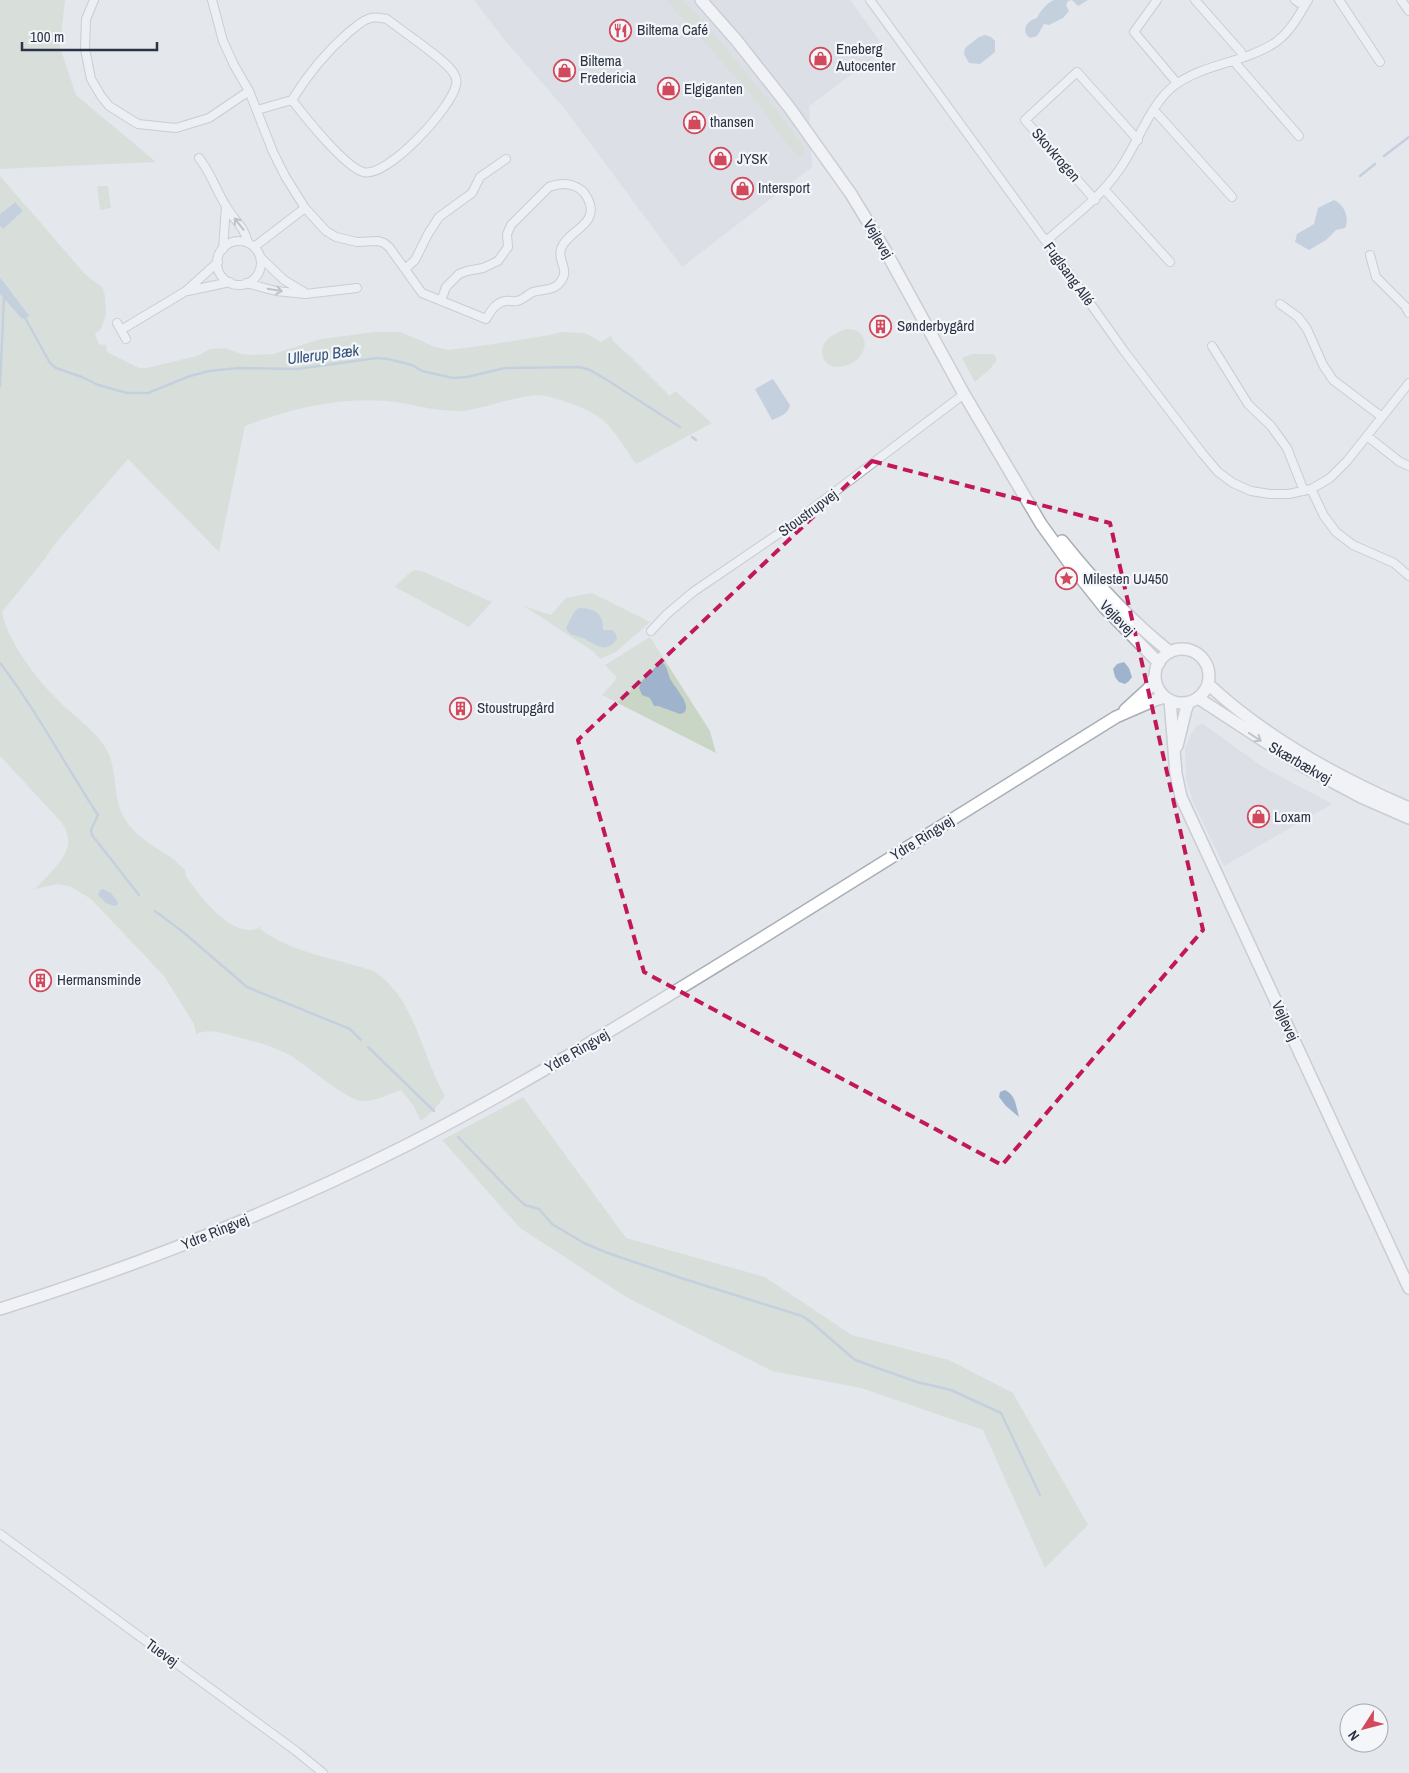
<svg xmlns="http://www.w3.org/2000/svg" width="1409" height="1773" font-family="'Archivo Narrow',sans-serif">
  <style>
    .built { fill: #d2d6de }
    .green { fill: #c9d6c5 }
    .water { fill: #9fb4cc }
    .lines { fill: none; stroke-linecap: round; stroke-linejoin: round }
    .stream { stroke: #9fb4cc; stroke-width: 2.5 }
    .street-casing { stroke: #a9aeb7; stroke-width: 10 }
    .secondary-casing { stroke: #a9aeb7; stroke-width: 14 }
    .street { stroke: #f7f8fa; stroke-width: 8 }
    .secondary { stroke: #fff; stroke-width: 11 }
    .oneway { stroke: #9196a0 }
    .oneway2 { stroke: #959aa2 }
    .marked { fill: none; stroke: #c2185b; stroke-width: 4; stroke-dasharray: 10 6; stroke-linejoin: round }
    .labels { text-anchor: middle; stroke-width: 4.5; stroke-linejoin: round; paint-order: stroke }
    .poi-label { font-size: 15px; fill: #2b3445; stroke: #f4f6f9; text-anchor: start }
    .street-label { font-size: 15px; fill: #2b3445; stroke: #f4f6f9 }
    .water-label { font-size: 16px; font-style: italic; fill: #34527a; stroke: #f4f6f9 }
  </style>
  <rect width="100%" height="100%" fill="#e4e7ec"/>
  <!-- built -->
  <path class="built" d="M474,0H850L886,49L809,106L812,167L682,267L564,108L503,38Z
    M1203,724L1263,767L1332,804L1224,866L1193,802L1186,780L1185,748L1190,736L1197,725Z"/>
  <!-- green -->
  <path class="green" d="M0,0H65L60,47L76,95L156,162L0,169Z
    M666,0H683C727,47 767,97 805,148L802,155L797,156L795,155L748,91Z
    M0,176L85,274L103,288L105,297L106,314L101,329L95,334L99,344L106,345L107,352L139,368H146L197,356L210,349L225,348L241,354L251,355L273,354L321,339L374,332H400L422,341L432,346L448,350L487,345L550,335L561,332L585,333L601,342L611,336L613,341L632,358L670,396L675,391L712,423L636,464C626,450 617,434 605,422C593,410 563,400 546,396C526,391 484,410 461,411C435,412 411,403 386,401C338,397 289,409 245,426L219,552L128,459L54,545L44,560L2,612C4,621 7,630 11,637C22,659 39,681 56,698C72,715 92,727 105,747C117,765 113,789 120,809C128,831 149,844 168,855C174,859 180,865 185,870L186,876C199,895 235,944 262,926L260,929C294,954 335,958 374,971C416,999 421,1055 445,1096L434,1110L421,1121L413,1105L401,1090C389,1094 374,1102 361,1101C346,1099 311,1069 297,1060C278,1047 259,1043 237,1037C222,1033 211,1028 196,1034L194,1024L164,976L91,899L71,887L58,884L35,889C44,879 66,859 68,845C69,837 66,829 62,823L0,756V226L2,229L23,211L14,202L0,214Z
    M97,186H108L111,208L100,210Z
    M846,329C874,327 870,366 837,367C823,367 818,350 826,341C831,335 839,332 846,329Z
    M972,354H994L997,360L990,369L975,382L962,358Z
    M414,570L422,571L492,602L469,627L395,587L407,575Z
    M592,593L650,622L616,652L600,659L594,652L524,606L551,615L566,598Z
    M650,637L710,731L716,753L602,695L617,678L605,665Z
    M523,1097L626,1238L765,1277L852,1335L949,1360L1013,1393L1088,1525L1045,1568L983,1430L861,1388L772,1371L626,1297L520,1228L442,1140Z"/>
  <!-- water -->
  <path class="water" d="M1054,0H1088L1078,6L1072,0L1068,1L1066,5L1069,11L1063,18L1049,25L1044,24L1037,36L1030,38C1020,31 1027,20 1037,18C1040,11 1047,3 1054,0Z
    M985,35L991,37L995,41V52L980,64L969,63L964,54L965,48L979,37Z
    M1334,200C1344,204 1350,218 1345,228L1336,230L1326,240L1309,250L1295,242L1297,234L1314,224L1318,208Z
    M15,202L23,211L3,229L0,226V214Z
    M0,278C11,290 19,304 30,316L22,319L0,294Z
    M773,379L790,405C789,413 780,417 772,420L755,389Z
    M579,608C596,608 604,615 603,630H612L616,634L617,639C605,656 595,643 582,638C574,634 570,637 566,628L574,612Z
    M662,662C667,666 667,670 669,676C672,685 688,700 686,709C685,713 683,713 680,714L658,706H654L650,698L642,695L639,688C642,677 652,674 658,663Z
    M1124,662L1129,668L1132,677L1129,681L1125,684L1119,682L1115,677L1113,669L1117,664Z
    M103,889L111,893L118,902L117,905L114,906L106,903L98,895L100,890Z
    M1005,1090C1016,1095 1016,1107 1019,1117L1006,1106L999,1097L1000,1092Z"/>
  <g class="lines">
    <!-- stream -->
    <path class="stream" d="M1384,156L1409,137
      M1360,176L1375,164
      M24,316L50,363L56,368L82,377L98,385L127,393H148L190,376L209,371L239,368L297,369L377,358L388,359L412,365L422,371L453,378L467,377L505,368L579,367L590,370L607,380L680,427
      M0,386L4,297
      M692,437L696,440
      M0,663C37,711 65,765 98,815L91,830L92,835L139,895
      M155,911L183,932L247,987L350,1029L361,1040
      M368,1047L434,1111
      M458,1137L517,1198L525,1205L539,1209L552,1224L584,1243L605,1252L681,1278L802,1316L811,1322L855,1360L917,1382L951,1390L1001,1413L1040,1495"/>
    <defs>
      <path id="street" d="M94,0L86,19L85,49L91,79L101,96L109,106L138,124L176,128L209,118L249,91
        M212,0L223,41L234,65L249,91L273,152L285,176L305,208L326,231L336,237L357,242L378,241L384,243L389,247L422,293L486,319C491,311 495,303 505,301C509,300 513,302 517,301C523,300 528,294 533,292C543,289 555,291 561,281C570,269 557,261 561,249C566,231 601,225 588,199C585,193 581,188 574,186C565,182 557,184 549,187L511,225L507,234L508,247L498,261L483,268L467,271L459,274L446,287L441,301
        M870,0L1068,272L1124,351L1202,453L1218,472L1233,483L1251,491L1270,494H1289L1311,489L1320,484L1330,478L1347,461L1409,383
        M1157,0L1134,32L1177,83
        M1195,0L1241,52L1243,57
        M1295,0L1304,6
        M1339,0L1380,62
        M1401,0L1409,11
        M1235,61L1237,65L1299,136
        M257,110L292,100C305,117 344,166 363,172C387,179 452,107 456,85C457,81 456,77 454,74C449,62 399,29 387,19C380,18 374,16 368,19C361,21 355,28 349,32C326,52 308,74 292,100
        M1154,110L1232,197
        M199,158C211,173 216,190 226,206C234,221 244,225 248,243
        M1104,189L1170,262
        M1095,200L1025,120L1077,72L1138,140
        M1046,241C1072,218 1099,199 1119,170C1137,145 1151,102 1175,85C1205,63 1245,63 1276,42C1291,31 1299,15 1308,0
        M217 263a22 22 0 1 1 44 0a22 22 0 1 1-44 0Z
        M254,247L305,208
        M223,249L226,206
        M1370,255L1376,277L1405,306L1409,313
        M261,258L284,280L304,292
        M405,269L415,260L428,234L439,217L472,193L480,177L506,159
        M246,283L276,291L305,294L357,288
        M188,291L230,282
        M1280,304L1298,317L1307,329L1323,365L1333,380L1382,417
        M117,323L126,339
        M121,330L186,291L218,262
        M1212,346L1248,404L1271,426L1287,448L1304,491
        M1367,436L1400,462L1409,466
        M1311,489L1324,516L1336,532L1353,545L1394,563L1409,576
        M651,631L667,614L693,592L787,528L964,394
        M0,1534L296,1751L323,1773"/>
      <path id="secondary" d="M701,0L737,41L789,107L851,194L885,250L964,394L1041,524L1072,567L1104,607L1159,663
        M1062,541C1095,582 1129,620 1170,652
        M1155 676a27 27 0 1 1 54 0a27 27 0 1 1-54 0Z
        M1208,684C1266,738 1337,777 1409,808
        M1198,698L1301,765L1361,797L1409,818
        M1170,700L1176,774L1181,797L1409,1288
        M1125,710L1149,688L1155,676
        M1177,746L1186,709L1189,702
        M0,1309C140,1265 276,1211 407,1145C526,1084 640,1013 754,943C874,868 995,793 1116,717L1155,700L1165,697"/>
    </defs>
    <!-- street casing -->
    <use href="#street" class="street-casing"/>
    <!-- secondary casing -->
    <use href="#secondary" class="secondary-casing"/>
    <!-- street -->
    <use href="#street" class="street"/>
    <!-- secondary -->
    <use href="#secondary" class="secondary"/>
  </g>
  <!-- one-way arrows -->
  <defs><path id="oneway-shaft" d="M-6 0H5M1.5-3L5.5 0L1.5 3" fill="none" stroke-width="1.6" stroke-linecap="round" stroke-linejoin="round" transform="scale(1.25)"/></defs>
  <g class="oneway">
    <use href="#oneway-shaft" transform="translate(239 224) rotate(-128)"/>
    <use href="#oneway-shaft" transform="translate(275 290) rotate(10)"/>
  </g>
  <use class="oneway2" href="#oneway-shaft" transform="translate(1255 737) rotate(34)"/>
  <!-- marked area -->
  <path d="M0 0H1409V1773H0ZM872,461L1110,523L1203,930L1002,1165L644,972L578,740Z" fill="#e4e7ec" fill-opacity=".55" fill-rule="evenodd"/>
  <path class="marked" d="M872,461L1110,523L1203,930L1002,1165L644,972L578,740Z"/>
  <!-- icons -->
  <defs>
    <symbol id="restaurant-ring" viewBox="-11 -11 22 22"><circle r="9.5" fill="#f4f6f9" stroke="#d1495b" stroke-width="1.5"/><path d="M-5-6h1v4h1v-4h1v4h1v-4h1v5L-1.5 .5V6h-2V.5L-5-1ZM5-6V6H3V1.5H1.5Q1.5-4 5-6Z" fill="#d1495b"/></symbol>
    <symbol id="shop-ring" viewBox="-11 -11 22 22"><circle r="9.5" fill="#f4f6f9" stroke="#d1495b" stroke-width="1.5"/><path d="M-5-2.5h2.3a2.7 3.5 0 0 1 5.4 0H5L5.5 6h-11ZM-1.5-2.5h3a1.5 2.3 0 0 0-3 0Z" fill="#d1495b"/></symbol>
    <symbol id="building-ring" viewBox="-11 -11 22 22"><circle r="9.5" fill="#f4f6f9" stroke="#d1495b" stroke-width="1.5"/><path d="M-4-6H4V6H1V3H-1V6H-4ZM-2.5-4.3h1.7v1.8h-1.7ZM.8-4.3h1.7v1.8H.8ZM-2.5-1h1.7V.8h-1.7ZM.8-1h1.7V.8H.8Z" fill="#d1495b"/></symbol>
    <symbol id="sight-ring" viewBox="-11 -11 22 22"><circle r="9.5" fill="#f4f6f9" stroke="#d1495b" stroke-width="1.5"/><path d="M0-6L1.8-2.2L6-1.7L2.9 1.2L3.7 5.4L0 3.3L-3.7 5.4L-2.9 1.2L-6-1.7L-1.8-2.2Z" fill="#d1495b"/></symbol>
  </defs>
  <g fill-rule="evenodd">
    <use href="#restaurant-ring" x="608" y="18" width="25" height="25"/>
    <use href="#shop-ring" x="808" y="46" width="25" height="25"/>
    <use href="#shop-ring" x="552" y="58" width="25" height="25"/>
    <use href="#shop-ring" x="656" y="76" width="25" height="25"/>
    <use href="#shop-ring" x="682" y="110" width="25" height="25"/>
    <use href="#shop-ring" x="708" y="146" width="25" height="25"/>
    <use href="#shop-ring" x="730" y="176" width="25" height="25"/>
    <use href="#building-ring" x="868" y="314" width="25" height="25"/>
    <use href="#sight-ring" x="1054" y="566" width="25" height="25"/>
    <use href="#building-ring" x="448" y="696" width="25" height="25"/>
    <use href="#shop-ring" x="1246" y="804" width="25" height="25"/>
    <use href="#building-ring" x="28" y="968" width="25" height="25"/>
  </g>
  <g class="labels">
    <!-- poi labels -->
    <g class="poi-label">
      <text x="637" y="35">Biltema Café</text>
      <text x="836" y="54">Eneberg<tspan x="836" dy="17">Autocenter</tspan></text>
      <text x="580" y="66">Biltema<tspan x="580" dy="17">Fredericia</tspan></text>
      <text x="684" y="94">Elgiganten</text>
      <text x="710" y="127">thansen</text>
      <text x="737" y="164">JYSK</text>
      <text x="758" y="193">Intersport</text>
      <text x="897" y="331">Sønderbygård</text>
      <text x="1083" y="584">Milesten UJ450</text>
      <text x="477" y="713">Stoustrupgård</text>
      <text x="1274" y="822">Loxam</text>
      <text x="57" y="985">Hermansminde</text>
    </g>
    <!-- street labels -->
    <g class="street-label">
      <text transform="translate(1056 155) rotate(49)" y="5">Skovkrogen</text>
      <text transform="translate(878 239) rotate(59)" y="5">Vejlevej</text>
      <text transform="translate(1069 274) rotate(54)" y="5">Fuglsang Allé</text>
      <text transform="translate(808 513) rotate(-36)" y="5">Stoustrupvej</text>
      <text transform="translate(1117 618) rotate(46)" y="5">Vejlevej</text>
      <text transform="translate(1300 763) rotate(30)" y="5">Skærbækvej</text>
      <text transform="translate(922 838) rotate(-32)" y="5">Ydre Ringvej</text>
      <text transform="translate(1285 1021) rotate(65)" y="5">Vejlevej</text>
      <text transform="translate(577 1051) rotate(-30)" y="5">Ydre Ringvej</text>
      <text transform="translate(215 1232) rotate(-22)" y="5">Ydre Ringvej</text>
      <text transform="translate(162 1653) rotate(36)" y="5">Tuevej</text>
    </g>
    <!-- water labels -->
    <g class="water-label">
      <text transform="translate(323 354) rotate(-7)" y="6">Ullerup Bæk</text>
    </g>
  </g>
  <!-- north arrow -->
  <g transform="translate(1364 1728) rotate(234)"><circle r="24" fill="#f4f6f9" stroke="#a4a8b1"/>
  <path d="M0-4L9 19L0 12L-9 19Z" fill="#d1495b"/>
  <text y="-8" font-size="14" font-weight="bold" text-anchor="middle" fill="#2b3445">N</text>
  </g>
  <!-- scale -->
  <path d="M22 42v8h135v-8" fill="none" stroke="#2b3445" stroke-width="2.5"/>
  <text x="30" y="42" font-size="15" fill="#2b3445" stroke="#f4f6f9" stroke-width="4" paint-order="stroke">100 m</text>
</svg>
